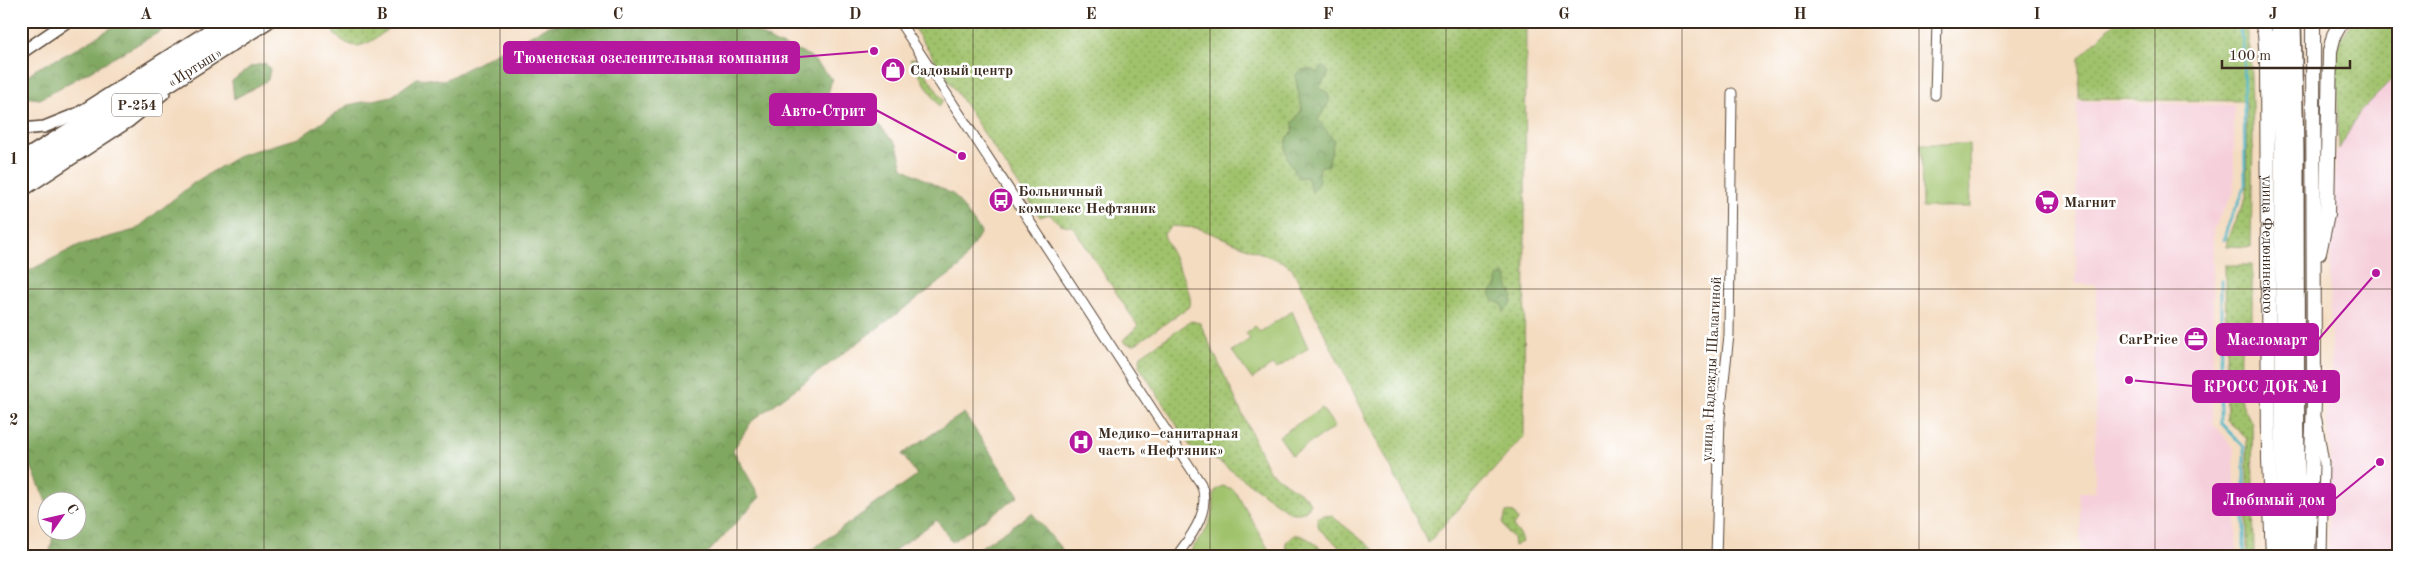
<svg xmlns="http://www.w3.org/2000/svg" width="2419" height="578" font-family="'Old Standard TT',serif">
  <style>
    .built { fill: #f5cfda }
    .grass { fill: url(#grass-dots); stroke: #6e7645 }
    .forest { fill: url(#forest-crowns); stroke: #5e693f }
    .green { fill: #a0c26c; stroke: #6e7645 }
    .lines { fill: none; stroke-linecap: round; stroke-linejoin: round }
    .stream { stroke: #4bb7c8; stroke-width: 2.5 }
    .minor-casing { stroke: #574536; stroke-width: 11 }
    .tertiary-casing { stroke: #574536; stroke-width: 14 }
    .secondary-casing { stroke: #574536; stroke-width: 16 }
    .trunk-casing { stroke: #574536; stroke-width: 18 }
    .minor { stroke: #fff; stroke-width: 9 }
    .tertiary { stroke: #fff; stroke-width: 11 }
    .secondary { stroke: #fff; stroke-width: 14 }
    .trunk { stroke: #fff; stroke-width: 15 }
    .grid { fill: none; stroke: #3b2a1e; stroke-width: 1; stroke-opacity: 0.55 }
    .labels { text-anchor: middle; stroke-width: 5; stroke-linejoin: round; paint-order: stroke }
    .shield { fill: #fff; stroke: #766a62; stroke-width: 1 }
    .shield-label { font-size: 14px; font-weight: bold; fill: #3b2a1e }
    .street-label { font-size: 15px; fill: #3b2a1e; stroke: #fff }
    .poi-label { font-size: 15px; font-weight: bold; fill: #3b2a1e; stroke: #fff; text-anchor: start }
    .leader { fill: none; stroke: #b5179e; stroke-width: 2 }
    .callout-dot { fill: #b5179e; stroke: #fff; stroke-width: 2 }
    .callout { fill: #b5179e; stroke: #b5179e; stroke-width: 2 }
    .callout-label { font-size: 16px; text-anchor: middle; font-weight: bold; fill: #fff }
    .neatline { fill: none; stroke: #3b2a1e; stroke-width: 2 }
    .grid-label { font-size: 16px; text-anchor: middle; font-weight: bold; fill: #3b2a1e }
  </style>
  <defs>
    <pattern id="grass-dots" width="8" height="8" patternUnits="userSpaceOnUse" patternTransform="scale(1.25)"><rect width="8" height="8" fill="#a0c26c"/><path d="M2 2h.1M6 6h.1" fill="none" stroke="#849e58" stroke-width="1.8" stroke-linecap="round"/></pattern>
    <pattern id="forest-crowns" width="20" height="18" patternUnits="userSpaceOnUse" patternTransform="scale(1.25)"><rect width="20" height="18" fill="#80a860"/><path d="M2 6a3 3 0 1 1 6 0M12 15a3 3 0 1 1 6 0" fill="none" stroke="#6a894f"/></pattern>
  </defs>
  <rect width="100%" height="100%" fill="#fff"/>
  <filter id="ink" filterUnits="userSpaceOnUse"><feTurbulence type="fractalNoise" baseFrequency=".02" numOctaves="2"/><feDisplacementMap in="SourceGraphic" scale="10" xChannelSelector="R" yChannelSelector="G"/><feConvolveMatrix kernelMatrix="1 2 1 2 8 2 1 2 1" color-interpolation-filters="sRGB"/></filter>
  <filter id="wash" filterUnits="userSpaceOnUse"><feTurbulence type="fractalNoise" baseFrequency=".0096" numOctaves="4" result="noise"/><feDisplacementMap in="SourceGraphic" scale="20" xChannelSelector="R" yChannelSelector="G"/><feGaussianBlur stdDeviation="1.12" result="paint"/><feColorMatrix in="noise" values="0 0 0 0 0 0 0 0 0 0 0 0 0 0 0 0 0 1.4 0 .05"/><feComposite in="paint" operator="in"/></filter>
  <g filter="url(#wash)">
    <rect width="100%" height="100%" fill="#f4dcc1"/>
    <!-- built -->
    <path class="built" d="M2398,74V557H2328L2330,448L2326,418L2325,380L2331,378L2330,239L2335,158L2344,138L2359,113Z
      M2077,101L2234,105V192L2213,228V423L2234,448L2237,557H2081L2079,492H2095L2096,285L2076,284Z"/>
    <!-- grass -->
    <path class="grass" d="M349,21H398C388,29 371,45 357,46C348,46 339,38 333,33Z
      M909,21H1526L1524,436L1428,543L1292,268L1283,262L1198,228L1172,226L1164,234C1169,253 1194,290 1190,306L1134,345L1125,343L1123,340L1138,326L1073,227L1060,224L1049,214L1040,217Z
      M2116,21H2243L2245,24L2250,49L2253,135L2251,247L2227,246V239L2247,195L2246,101L2079,99V58Z
      M2353,21H2398V74L2359,113L2339,149L2336,57L2341,38Z
      M912,59H916L943,100L939,106L910,60Z
      M2225,265H2252V318L2241,347L2240,399L2252,424L2254,557H2247V439L2227,420Z
      M1191,321L1200,323L1269,471L1307,498L1310,504C1306,514 1298,514 1289,512L1218,461L1194,452L1139,366L1141,355Z
      M1506,512L1514,513L1518,520L1513,527L1519,533L1522,542L1514,546L1513,537L1507,532L1503,524Z
      M1323,515L1332,516L1383,557H1351L1319,529L1317,518Z
      M1294,535C1307,534 1321,549 1331,557H1285L1286,542Z"/>
    <!-- forest -->
    <path class="forest" d="M123,21H179L40,99L21,97V83L36,69L69,53Z
      M636,21H738L774,42L810,56L832,79L827,98L853,96L897,145L903,168L954,195L981,232L960,267L752,421L733,450L760,497L704,557H49L54,531L78,530V500H48L47,504L21,442V275L79,245L135,230L195,182L242,154L299,138L348,105L392,96L417,78L445,80L550,25H625Z
      M265,63L270,69L268,80L234,99L232,81L250,67Z
      M1323,66L1329,73L1319,88L1327,92L1330,100L1318,120L1334,140L1328,165L1320,167L1318,184L1312,192L1307,177L1299,178C1289,165 1278,144 1293,132V123L1302,109L1295,76L1301,70L1310,69L1318,73Z
      M1505,274L1513,298L1510,306L1504,312L1502,304L1494,301L1490,293L1497,285V277Z
      M964,413L1019,496L952,542L937,520L885,557H801L917,475L902,454Z
      M1032,513L1068,557H966Z"/>
    <!-- green -->
    <path class="green" d="M1921,144H1969L1970,207H1922Z
      M1292,311L1308,348L1276,369L1272,365L1252,379L1232,351L1250,339L1246,333L1255,326L1260,332Z
      M1322,408L1335,427L1292,455L1279,436Z
      M1222,486L1233,489L1238,496L1273,557H1186L1206,530L1214,509L1213,496L1216,490Z"/>
    <g class="lines">
      <!-- stream -->
      <path class="stream" d="M2224,240C2227,219 2241,204 2245,185L2243,42L2239,28L2233,21
        M2221,280V423L2244,447V557"/>
    </g>
  </g>
  <g filter="url(#ink)">
    <g class="lines">
      <defs>
        <path id="minor" d="M899,21L1201,484C1212,511 1191,536 1176,557
          M1935,95L1937,21
          M2317,420L2324,463L2322,557
          M1716,557L1720,417L1729,335L1732,93"/>
        <path id="tertiary" d="M21,53L68,21
          M21,129L44,127L79,113L223,21
          M21,192L128,122L164,93"/>
        <g id="secondary">
          <path id="s1" d="M2261,21L2265,33L2267,61L2269,460L2273,557"/>
          <path d="M2319,253L2327,215L2330,51L2334,35L2342,21"/>
          <path d="M2308,557L2314,402L2313,21"/>
        </g>
        <g id="trunk">
          <path d="M2279,21L2282,150L2284,557"/>
          <path d="M2293,21L2296,150L2297,557"/>
          <path d="M21,161L245,21"/>
          <path id="s2" d="M21,178L267,21"/>
        </g>
      </defs>
      <!-- minor casing -->
      <use href="#minor" class="minor-casing"/>
      <!-- tertiary casing -->
      <use href="#tertiary" class="tertiary-casing"/>
      <!-- secondary casing -->
      <use href="#secondary" class="secondary-casing"/>
      <!-- trunk casing -->
      <use href="#trunk" class="trunk-casing"/>
      <!-- minor -->
      <use href="#minor" class="minor"/>
      <!-- tertiary -->
      <use href="#tertiary" class="tertiary"/>
      <!-- secondary -->
      <use href="#secondary" class="secondary"/>
      <!-- trunk -->
      <use href="#trunk" class="trunk"/>
    </g>
  </g>
  <!-- grid -->
  <path class="grid" d="M264,21V557M500,21V557M737,21V557M973,21V557M1210,21V557M1446,21V557M1682,21V557M1919,21V557M2155,21V557M21,289H2398"/>
  <!-- icons -->
  <defs>
    <symbol id="shop-disc" viewBox="-11 -11 22 22"><circle r="9.5" fill="#b5179e" stroke="#fff"/><path d="M-5-2.5h2.3a2.7 3.5 0 0 1 5.4 0H5L5.5 6h-11ZM-1.5-2.5h3a1.5 2.3 0 0 0-3 0Z" fill="#fff"/></symbol>
    <symbol id="bus-disc" viewBox="-11 -11 22 22"><circle r="9.5" fill="#b5179e" stroke="#fff"/><path d="M-5-6H5V4H4V6H2V4H-2V6H-4V4H-5ZM-3.5-4V0h7V-4ZM-3.5 1.2v1.5H-2V1.2ZM2 1.2v1.5H3.5V1.2Z" fill="#fff"/></symbol>
    <symbol id="supermarket-disc" viewBox="-11 -11 22 22"><circle r="9.5" fill="#b5179e" stroke="#fff"/><path d="M-6-5.5h2.5l.6 2H6L4.5 2H-2.5L-4.4-4H-6ZM-1.5 3.2a1.3 1.3 0 1 0 .1 0ZM3 3.2a1.3 1.3 0 1 0 .1 0Z" fill="#fff"/></symbol>
    <symbol id="office-disc" viewBox="-11 -11 22 22"><circle r="9.5" fill="#b5179e" stroke="#fff"/><path d="M-6-3h4V-5.5h4V-3h4V5H-6ZM-1-4.5V-3h2v-1.5ZM-6 0V1H6V0Z" fill="#fff"/></symbol>
    <symbol id="hospital-disc" viewBox="-11 -11 22 22"><circle r="9.5" fill="#b5179e" stroke="#fff"/><path d="M-5-5h3v3.5h4V-5h3V5h-3V1.5h-4V5h-3Z" fill="#fff"/></symbol>
  </defs>
  <g fill-rule="evenodd">
    <use href="#shop-disc" x="879" y="56" width="28" height="28"/>
    <use href="#bus-disc" x="987" y="186" width="28" height="28"/>
    <use href="#supermarket-disc" x="2033" y="188" width="28" height="28"/>
    <use href="#office-disc" x="2182" y="325" width="28" height="28"/>
    <use href="#hospital-disc" x="1067" y="428" width="28" height="28"/>
  </g>
  <g class="labels">
    <!-- shield labels -->
    <rect class="shield" x="112" y="93.5" width="50" height="23" rx="4"/>
    <g class="shield-label">
      <text x="137" y="110">Р-254</text>
    </g>
    <!-- street labels -->
    <g class="street-label">
      <text dy="5" stroke="none"><textPath href="#s2" startOffset="206">«Иртыш»</textPath></text>
      <text dy="5" stroke="none"><textPath href="#s1" startOffset="224">улица Федюнинского</textPath></text>
      <text transform="translate(1711 369) rotate(-87)" y="5">улица Надежды Шалагиной</text>
    </g>
    <!-- poi labels -->
    <g class="poi-label">
      <text x="910" y="75">Садовый центр</text>
      <text x="1018" y="196">Больничный<tspan x="1018" dy="17">комплекс Нефтяник</tspan></text>
      <text x="2064" y="207">Магнит</text>
      <text x="2178" y="344" text-anchor="end">CarPrice</text>
      <text x="1098" y="438">Медико–санитарная<tspan x="1098" dy="17">часть «Нефтяник»</tspan></text>
    </g>
  </g>
  <!-- callouts -->
  <path class="leader" d="M874 51L799 57M962 156L876 110M2376 273L2318 340M2129 380L2193 386M2380 462L2335 499"/>
  <g class="callout-dot">
    <circle cx="874" cy="51" r="5"/>
    <circle cx="962" cy="156" r="5"/>
    <circle cx="2376" cy="273" r="5"/>
    <circle cx="2129" cy="380" r="5"/>
    <circle cx="2380" cy="462" r="5"/>
  </g>
  <g class="callout">
    <rect x="504" y="42" width="295" height="31" rx="5"/>
    <rect x="770" y="94" width="106" height="31" rx="5"/>
    <rect x="2217" y="324" width="101" height="31" rx="5"/>
    <rect x="2193" y="371" width="146" height="31" rx="5"/>
    <rect x="2213" y="484" width="122" height="31" rx="5"/>
  </g>
  <g class="callout-label">
    <text x="651" y="63">Тюменская озеленительная компания</text>
    <text x="823" y="116">Авто-Стрит</text>
    <text x="2267" y="345">Масломарт</text>
    <text x="2266" y="392">КРОСС ДОК №1</text>
    <text x="2274" y="505">Любимый дом</text>
  </g>
  <!-- margin -->
  <rect width="2419" height="578" fill="none" stroke="#fff" stroke-width="55"/>
  <!-- north arrow -->
  <g transform="translate(62 516) rotate(56)"><circle r="24" fill="#ffffff" stroke="#b1aaa5"/>
  <path d="M0-4L9 19L0 12L-9 19Z" fill="#b5179e"/>
  <text y="-8" font-size="14" font-weight="bold" text-anchor="middle" fill="#3b2a1e">С</text>
  </g>
  <!-- scale -->
  <path d="M2222 60v8h128v-8" fill="none" stroke="#3b2a1e" stroke-width="2.5"/>
  <text x="2229" y="60" font-size="15" fill="#3b2a1e" stroke="#ffffff" stroke-width="4" paint-order="stroke">100 m</text>
  <rect x="28" y="28" width="2364" height="522" class="neatline"/>
  <g class="grid-label">
    <text x="146" y="19">A</text>
    <text x="382" y="19">B</text>
    <text x="618" y="19">C</text>
    <text x="855" y="19">D</text>
    <text x="1091" y="19">E</text>
    <text x="1328" y="19">F</text>
    <text x="1564" y="19">G</text>
    <text x="1800" y="19">H</text>
    <text x="2037" y="19">I</text>
    <text x="2273" y="19">J</text>
    <text x="14" y="164">1</text>
    <text x="14" y="425">2</text>
  </g>
</svg>
